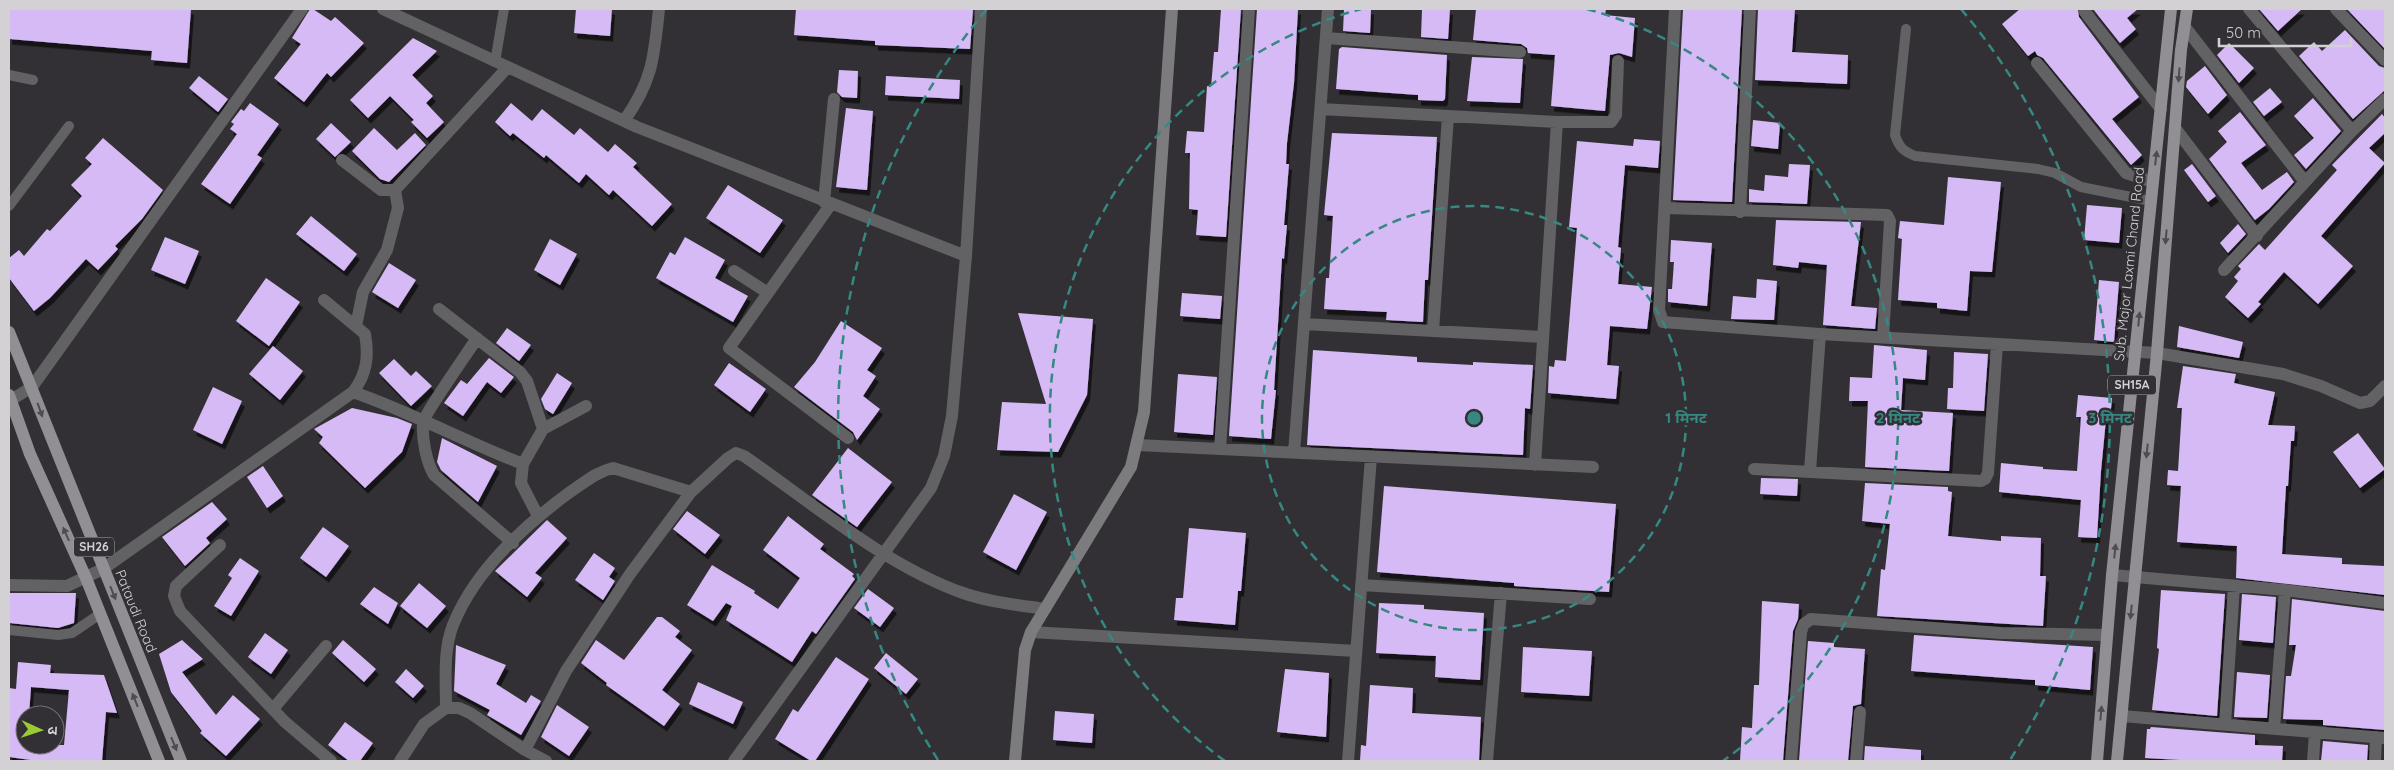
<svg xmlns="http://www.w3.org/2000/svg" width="2394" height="770" font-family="Quicksand,'Noto Sans Devanagari',sans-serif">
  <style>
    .building { fill: #d5baf5; fill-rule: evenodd; filter: url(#shadow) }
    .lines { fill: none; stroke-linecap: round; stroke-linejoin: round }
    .lane { stroke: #626163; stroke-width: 10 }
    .street { stroke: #626163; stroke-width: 12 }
    .secondary { stroke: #7c7b7e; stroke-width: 12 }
    .primary { stroke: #918f94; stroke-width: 12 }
    .oneway { fill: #4e4c51 }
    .ring { fill: none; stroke: #368882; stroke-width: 2.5; stroke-dasharray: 9 6 }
    .labels { text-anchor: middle; stroke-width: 5; stroke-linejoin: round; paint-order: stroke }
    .shield { fill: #323034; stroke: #a3a1a4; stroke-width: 1 }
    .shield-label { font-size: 12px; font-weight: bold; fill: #d3d1d4 }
    .street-label { font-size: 14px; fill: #d3d1d4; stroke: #323034 }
    .centre { fill: #368882; stroke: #323034; stroke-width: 2.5 }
    .ring-label { font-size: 15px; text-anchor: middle; font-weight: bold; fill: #368882; stroke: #323034; stroke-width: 5; stroke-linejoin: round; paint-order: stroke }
  </style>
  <defs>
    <filter id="shadow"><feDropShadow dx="3" dy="5.5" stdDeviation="0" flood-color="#0009"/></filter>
  </defs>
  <rect width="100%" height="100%" fill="#323034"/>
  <!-- building -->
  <path class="building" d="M9,9H191L187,63L151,60L152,51L9,39Z
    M310,9H313L331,21L335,17L364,43L331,77L327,73L304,102L274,78L301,44L292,38Z
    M576,9H612L610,36L574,33Z
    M796,9L973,10L970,49L875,45V41L794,35Z
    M1221,9H1241L1226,237L1196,235L1198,210L1189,209L1190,153H1185L1187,131L1204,132L1207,86L1211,87L1214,52H1218Z
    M1257,9H1298L1294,83L1287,143L1286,164H1289L1284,225H1287L1284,259L1282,258L1274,390H1276L1271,439L1229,436Z
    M1344,9H1371L1370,33L1343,31Z
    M1422,9H1450L1448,39L1421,37Z
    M1476,9H1606L1605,15L1635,18L1632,57L1619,53L1610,55L1605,111L1551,106L1555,55L1528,53L1527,48L1521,44L1473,40Z
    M1683,9H1742L1732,202L1673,200Z
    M1758,9H1795L1792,52L1848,55L1847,84L1755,80Z
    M2020,9H2078L2079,17L2139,97L2112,119L2142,155L2131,165L2043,58L2037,55L2035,51L2028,56L2002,24Z
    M2093,9H2138L2127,18L2136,29L2120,43Z
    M2259,9H2302L2278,31Z
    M2347,9H2385V49Z
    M2345,30L2379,66L2385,68V90L2353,119L2299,56L2314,42L2322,51Z
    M413,38L437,51L412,75L433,96L426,103L444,122L427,138L411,122L414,120L390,96L368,118L350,100Z
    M2229,43L2254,68L2239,83L2217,55Z
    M1342,47L1447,55L1445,99L1443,101L1418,100V95L1336,89L1339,49Z
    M1472,57L1523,59L1520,103L1467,101Z
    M2205,66L2227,95L2208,114L2186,87L2187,81Z
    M839,70L858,71L857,98L842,97L837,92Z
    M199,76L228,99L218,112L189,88Z
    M886,76L960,80L959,99L885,95Z
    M2270,88L2282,102L2264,116L2253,102Z
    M2313,98L2341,131L2306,169L2294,155L2314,138L2294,116Z
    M250,103L279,124L257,155L262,158L230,204L201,184L237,134L230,129L234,124L231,122L241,109L244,111Z
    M511,103L532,121L542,109L574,135L580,128L608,152L615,144L637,163L633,167L672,204L652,226L613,190L609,195L586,174L579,183L546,155L544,158L513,133L510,136L495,122Z
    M846,108L873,111L867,190L836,187Z
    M2240,112L2266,145L2241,163L2262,190L2287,172L2294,182L2269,209L2255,220L2209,159L2227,142L2218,131Z
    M2382,114L2385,118V133L2369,148L2385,163L2321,236L2353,266L2318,304L2284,272L2258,302L2261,304L2248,318L2225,297L2238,281L2234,277L2241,269L2238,266L2259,244L2265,250L2337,170L2332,165Z
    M1753,120L1780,123L1778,149L1751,146Z
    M331,123L351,142L335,157L316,139Z
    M374,128L397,150L415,133L426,145L389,182L380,179L352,151Z
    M1332,133L1437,137L1428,280H1425L1423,322L1386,320L1387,312L1324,309L1326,278H1329L1333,216L1324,215Z
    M103,138L163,190L142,219L115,246L118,249L98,270L86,259L50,298L34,311L9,278V258L19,250L24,256L47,229L50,231L82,196L71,185L92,164L85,158Z
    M1634,139L1660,141L1658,168L1625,165L1618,247L1621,248L1618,284L1652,287L1647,329L1610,326L1607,365L1619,366L1616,399L1548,393L1549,366L1554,367L1555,360L1566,361L1577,228L1569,227L1577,141L1633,146Z
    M1789,164L1810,165L1807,204L1749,202V189L1764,191L1765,175L1788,177Z
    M2192,164L2216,196L2208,202L2184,170Z
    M1948,177L2001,182L1992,272L1970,271L1967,311L1937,308V303L1898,300L1902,239L1898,238L1900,221L1944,225Z
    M728,185L783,220L760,253L706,218Z
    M2087,205L2122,208L2119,243L2084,240Z
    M311,216L357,254L344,271L296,234Z
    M1776,220L1861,222L1851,306L1877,308L1875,329L1823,325L1827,265L1799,262L1798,268L1773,265Z
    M2238,224L2246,234L2228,253L2220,243Z
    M165,237L199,251L185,284L151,270Z
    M685,237L725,260L715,278L748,296L733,322L656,278L670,252L675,255Z
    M550,239L577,254L560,285L534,270Z
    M1671,240L1712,243L1707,306L1668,302V289H1672L1674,262H1670Z
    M389,263L416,280L398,308L372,292Z
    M266,278L300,302L269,346L236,321Z
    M1757,279L1777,281L1774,320L1731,319L1733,296L1756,298Z
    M2099,280L2119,282L2114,342L2094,340Z
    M1182,293L1222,296L1220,319L1180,316Z
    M1018,313L1093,319L1087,395L1058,452L997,450L1002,402L1046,404Z
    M841,321L882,348L867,370L876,376L863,396L880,409L857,440L853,432L794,387L815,362Z
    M2179,326L2243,342L2239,358L2177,347Z
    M507,328L531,345L519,361L496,343Z
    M1874,345L1927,350L1925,380L1903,378L1901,410L1953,413L1949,471L1865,467L1868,401H1849L1850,377L1872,378Z
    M273,346L303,371L280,400L249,374Z
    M1313,350L1417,357V362L1473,365V362L1533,365L1530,409L1525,408L1523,455L1307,445Z
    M1954,352L1988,354L1984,411L1947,409L1948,388H1953Z
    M489,358L514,377L501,393L487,382L463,416L444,403L461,380L467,384Z
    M394,359L411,376L416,371L432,386L411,406L379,373Z
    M729,363L766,389L750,412L714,385Z
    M2183,366L2236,374L2234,383L2275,392L2268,425L2295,426L2294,441H2291L2288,486H2286L2282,554L2342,558V564L2385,566V595L2236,578L2237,546L2177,542L2181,486L2167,485L2168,470L2178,471L2182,408H2177Z
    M557,373L572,383L553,414L545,409L541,399Z
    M1178,374L1217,377L1213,435L1174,432Z
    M213,387L242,401L222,444L193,430Z
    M2078,395L2112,398L2110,419H2106L2101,471L2097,538L2078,537L2081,500L1999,492L2001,463L2043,467V469L2077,471L2081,417H2076Z
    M352,408L397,418L412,424L402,452L365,488L319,443L323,437L314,429Z
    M2358,433L2385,469L2360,488L2333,452Z
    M442,438L497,466L478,502L441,470L437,462Z
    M848,448L892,482L857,527L812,495Z
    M263,466L283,496L267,508L247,477Z
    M1761,478L1798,479L1797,496L1760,494Z
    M1865,483L1948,487V491L1952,492L1948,536L2001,541V536L2041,538L2040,576H2046L2043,626L1877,616L1881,569L1885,570L1890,524L1862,521Z
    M1384,486L1616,504L1609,592L1514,586V583L1377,572Z
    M1014,494L1047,512L1016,570L983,552Z
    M212,502L227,519L206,538L210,543L185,566L162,537Z
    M687,511L720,535L705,554L673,529Z
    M788,516L824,544L820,549L854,574L852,576L855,579L816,634L812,631L792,662L726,620L732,606L726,603L713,621L687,605L712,565L755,591L754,593L778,609L800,578L763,550Z
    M547,520L567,538L535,573L542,578L527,597L495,571Z
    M323,527L349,546L326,577L300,558Z
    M1189,528L1246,533L1241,591H1238L1235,625L1174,620L1176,598H1183Z
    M594,553L615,568L609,577L615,581L603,600L575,580Z
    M240,558L259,571L231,616L214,606L232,578L228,575Z
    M419,583L446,606L427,628L400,606Z
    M374,587L398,603L388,624L360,604Z
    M868,589L894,608L880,627L854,608Z
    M2161,590L2225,594L2217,716L2152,710L2159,649L2157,648Z
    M9,593H76L74,623L58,628L9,623Z
    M2242,594L2276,597L2273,643L2239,640Z
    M2292,599L2385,611V730L2323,725V720L2283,719L2286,676H2291L2296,645H2289Z
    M1762,601L1799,604L1798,619L1793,631L1783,761H1740L1742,727L1752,728L1754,685H1759Z
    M1379,603L1424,605V609L1484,613L1480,680L1435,677L1436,656L1376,653Z
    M657,617H662L680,631L675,637L692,650L662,690L680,704L664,726L606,685L607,683L581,663L596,640L624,660Z
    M265,633L288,650L271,674L248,657Z
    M1914,635L2093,647L2090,690L2035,685V680L1911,671Z
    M182,640L203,659L182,672L216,715L233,695L260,719L226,756L200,733L202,731L171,692L159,654Z
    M343,640L376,669L364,682L332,653Z
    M1808,641L1834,643V647L1865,649L1861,704L1853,706L1848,761H1799Z
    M456,645L506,665L496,684L526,703L531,695L541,701L521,735L487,715L490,710L454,691Z
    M1523,647L1592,651L1589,696L1521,692Z
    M886,653L918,679L906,694L874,668Z
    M836,657L869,679L815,761H811L775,739L793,709L798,712Z
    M18,662L51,665L50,673L104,675L117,713L106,712L102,761H38L9,757V688L16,689ZM31,687L69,690L64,745H25V715H29Z
    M406,669L424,686L413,698L395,682Z
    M1285,669L1329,673L1326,737L1277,732Z
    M2237,672L2270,675L2267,718L2234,717Z
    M698,682L743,702L733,724L689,704Z
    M1370,685L1413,688L1412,713L1481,717L1479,761H1360L1361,745L1366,746Z
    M557,705L589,727L569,756L541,737Z
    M1055,711L1094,714L1092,743L1053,740Z
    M345,722L373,743L360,761H349L328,745Z
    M2151,727L2255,735V745L2283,746L2282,761H2199L2145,758L2147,729H2150Z
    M2323,741L2368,745L2367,761H2321Z
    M1865,746L1921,750V761H1864Z"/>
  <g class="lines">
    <!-- lane -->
    <path class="lane" d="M1906,29L1895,135C1899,147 1903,151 1915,156L2038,169L2055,173L2081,187L2151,201
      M495,62L504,9
      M9,75L33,80
      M9,206L69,126
      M9,630L58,635L72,633L100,614"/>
    <!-- street -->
    <path class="street" d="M383,9L637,127L966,256
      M1675,9L1659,310L1663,322L1820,334L2157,353L2283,374L2321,386L2360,403L2370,401L2385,386
      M2249,9L2352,131
      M2336,9L2385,60
      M2085,12L2161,109
      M2185,27L2305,182
      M1326,38L1520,52
      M2037,63L2126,173L2153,182
      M1321,109L1557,122H1611L1616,115L1618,61
      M624,121C653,80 654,57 659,9
      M2175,128L2257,236
      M342,160L381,190H395L507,68
      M824,202L834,99
      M831,204L729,348L848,438
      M1666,208L1887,215L1890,221L1883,337
      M1740,212L1750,9
      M2224,270L2352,131L2385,99
      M734,271L768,293
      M439,309L520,372L527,381L543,429
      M1304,324L1543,337
      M356,326L363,292L387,250L398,208L395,190
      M1433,331L1448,116
      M477,338C469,351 424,414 423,423C422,439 426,461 434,475L513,543
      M353,392C411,412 465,442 523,464
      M11,400L32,387L302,9
      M1137,445L1593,467
      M1220,449L1249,9
      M1294,453L1328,9
      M1535,465L1557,122
      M1754,469L1981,481L1985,479L1988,473L1997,344
      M1810,471L1820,334
      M538,516L521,483L523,464L543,429L586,406
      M220,545L176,586L174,596L180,611L285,722L331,761
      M2112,575L2285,590L2385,603
      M9,585L67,586L103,569L353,392C367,374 369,356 365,334L324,300
      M1361,585L1590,599
      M1031,632L1356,651
      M446,708C446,681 443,650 453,625C474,572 525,525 570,492C584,483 596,472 613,468L691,492L728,458L736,453L744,456C811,502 886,566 963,593C989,602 1018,605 1045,609
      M273,709L326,646
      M2122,716L2385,738
      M2225,724L2234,586
      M2274,728L2285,590
      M525,750L566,671L630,574L691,492
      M400,761L424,724L446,708H459L470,713L525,750L546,761
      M734,761L931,488L944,456L952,416L966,256L981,9
      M1348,761L1371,457
      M1487,761L1501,593
      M1791,761L1801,632L1804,624L1811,619L2001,633L2107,635
      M1856,761L1860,712
      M2313,761L2315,732
      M2375,761L2376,737"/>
    <!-- secondary -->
    <path class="secondary" d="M1015,761L1025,650L1031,632L1131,467L1144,412L1172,9"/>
    <!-- primary -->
    <path class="primary" d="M9,332L181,761
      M9,395L30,454L86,578L159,761
      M2097,761L2112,575L2171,9
      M2117,761L2157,353L2181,50L2187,9"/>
  </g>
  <!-- one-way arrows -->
  <defs><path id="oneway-solid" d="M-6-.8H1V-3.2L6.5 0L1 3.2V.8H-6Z" transform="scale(1.25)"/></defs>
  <g class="oneway">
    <use href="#oneway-solid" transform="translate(2179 75) rotate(94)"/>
    <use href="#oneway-solid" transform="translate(2156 158) rotate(-83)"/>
    <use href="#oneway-solid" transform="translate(2166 237) rotate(95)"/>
    <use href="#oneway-solid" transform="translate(2139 319) rotate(-84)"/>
    <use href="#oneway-solid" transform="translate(40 410) rotate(70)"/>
    <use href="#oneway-solid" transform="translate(2147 451) rotate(96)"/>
    <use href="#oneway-solid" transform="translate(66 534) rotate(-114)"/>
    <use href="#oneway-solid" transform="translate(2115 551) rotate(-84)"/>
    <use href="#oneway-solid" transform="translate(113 593) rotate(68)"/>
    <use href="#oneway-solid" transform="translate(2131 612) rotate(96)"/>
    <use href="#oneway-solid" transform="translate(135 700) rotate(-112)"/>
    <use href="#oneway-solid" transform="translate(2101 713) rotate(-85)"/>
    <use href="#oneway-solid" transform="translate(174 744) rotate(68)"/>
  </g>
  <!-- distance rings -->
  <g class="ring">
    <circle cx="1474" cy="418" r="212"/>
    <path d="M1225 761A424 424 0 0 1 1361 9M1587 9A424 424 0 0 1 1723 761"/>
    <path d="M938 760A636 636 0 0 1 987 9M1961 9A636 636 0 0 1 2010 760"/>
  </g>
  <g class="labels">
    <!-- shield labels -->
    <g class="shield">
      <rect x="2108" y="375.5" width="48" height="19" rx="4"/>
      <rect x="74" y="537.5" width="40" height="19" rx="4"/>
    </g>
    <g class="shield-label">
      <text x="2132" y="389">SH15A</text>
      <text x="94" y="551">SH26</text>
    </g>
    <!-- street labels -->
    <g class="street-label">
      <text transform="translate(2129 264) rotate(-84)" y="5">Sub. Major Laxmi Chand Road</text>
      <text transform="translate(136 611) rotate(68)" y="5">Pataudi Road</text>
    </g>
  </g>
  <circle cx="1474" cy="418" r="8" class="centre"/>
  <g class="ring-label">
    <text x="1686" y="423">1 मिनट</text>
    <text x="1898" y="423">2 मिनट</text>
    <text x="2110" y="423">3 मिनट</text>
  </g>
  <!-- border -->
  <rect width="2394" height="770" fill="none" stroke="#d3d1d4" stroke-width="20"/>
  <!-- north arrow -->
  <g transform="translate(40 730) rotate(93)"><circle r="24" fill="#323034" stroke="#727074"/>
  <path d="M0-4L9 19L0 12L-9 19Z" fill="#9bcb33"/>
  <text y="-8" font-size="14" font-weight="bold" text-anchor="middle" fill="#d3d1d4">उ</text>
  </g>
  <!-- scale -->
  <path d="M2219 38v8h132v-8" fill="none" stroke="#d3d1d4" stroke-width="2.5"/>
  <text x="2226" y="38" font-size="15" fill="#d3d1d4" stroke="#323034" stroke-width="4" paint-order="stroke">50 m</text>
</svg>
